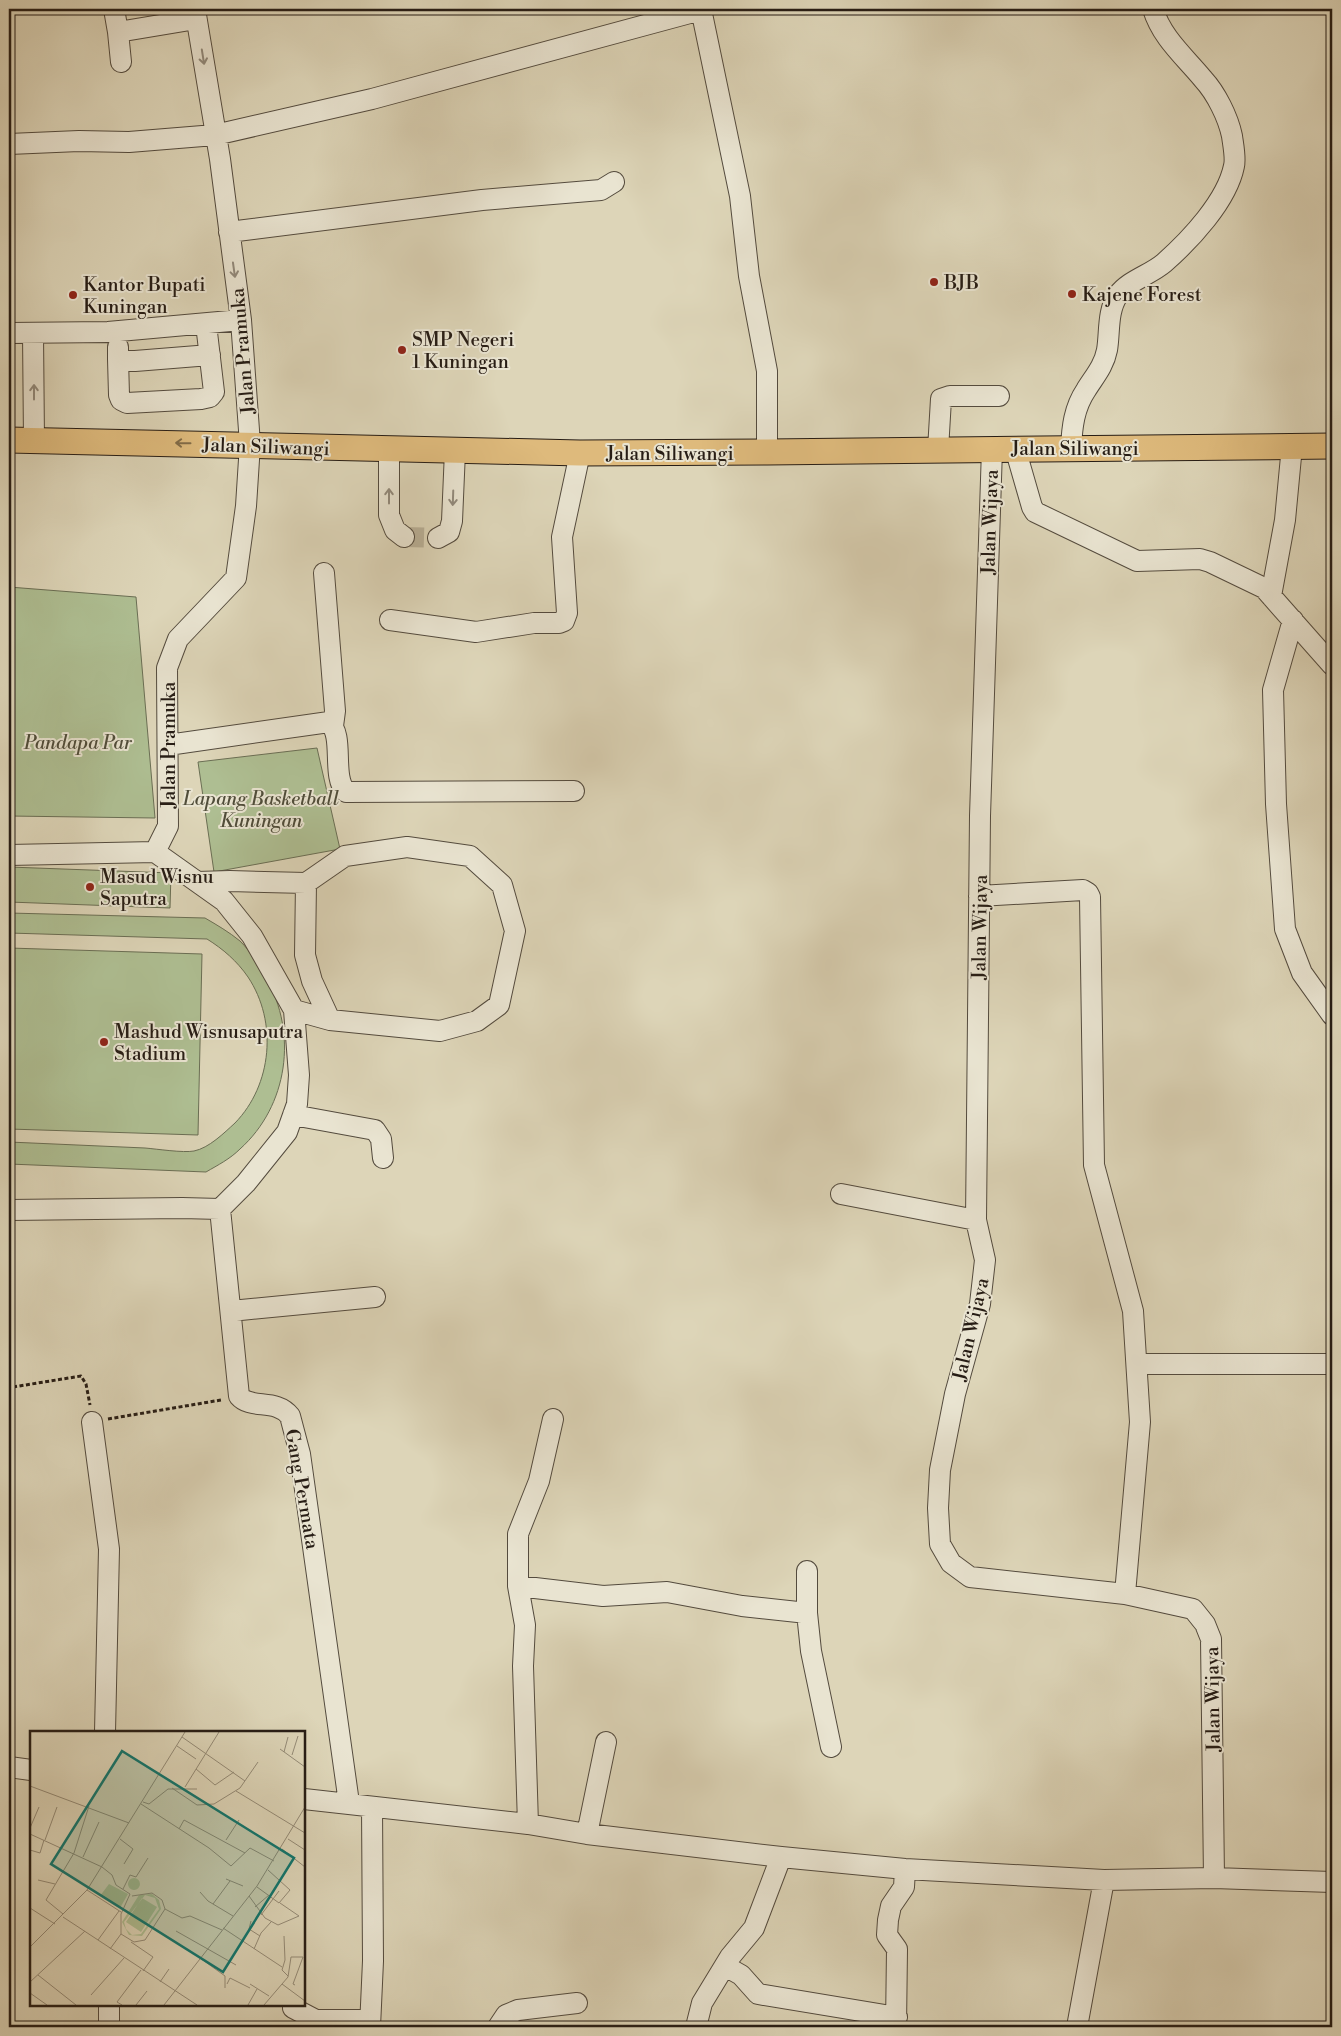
<svg xmlns="http://www.w3.org/2000/svg" width="1341" height="2036" font-family="'Libre Bodoni',serif">
  <style>
    .green { fill: #aebe92; stroke: #6a6e54 }
    .lines { fill: none; stroke-linecap: round; stroke-linejoin: round }
    .minor-tunnel { stroke: #b9b097; stroke-width: 20; stroke-dasharray: 20 10; stroke-linecap: butt }
    .minor-casing { stroke: #544b3e; stroke-width: 22 }
    .major-casing { stroke: #271d15; stroke-width: 27 }
    .path { stroke: #271d15; stroke-width: 3; stroke-dasharray: 4 2.5; stroke-linecap: butt }
    .minor { stroke: #e9e4d1; stroke-width: 20 }
    .major { stroke: #deba7c; stroke-width: 25 }
    .oneway { stroke: #928a7c }
    .oneway2 { stroke: #826c48 }
    .poi-dot { fill: #8f2418; stroke: #e9e4d1; stroke-width: 2 }
    .labels { text-anchor: middle; stroke-width: 4; stroke-linejoin: round; paint-order: stroke }
    .poi-label { font-size: 19px; fill: #271d15; stroke: #e9e4d1; text-anchor: start }
    .street-label { font-size: 19px; fill: #271d15; stroke: #e9e4d1 }
    .park-label { font-size: 19px; font-style: italic; fill: #504d3a; stroke: #e9e4d1 }
    .inset-road { fill: none; stroke: #948b77; stroke-width: 1 }
    .view { fill: #0f766e; fill-opacity: 0.15; stroke: #0f766e; stroke-width: 2.5 }
    .inset-edge { fill: none; stroke: #271d15; stroke-width: 2.5 }
  </style>
  <rect width="100%" height="100%" fill="#ddd5b8"/>
  <filter id="stains"><feTurbulence type="fractalNoise" baseFrequency=".004" numOctaves="4"/><feColorMatrix values="0 0 0 0 .2 0 0 0 0 .09 0 0 0 0 .02 0 0 0 .5 -.17"/></filter>
  <radialGradient id="worn" r=".72"><stop offset=".6" stop-color="#630" stop-opacity="0"/><stop offset="1" stop-color="#630" stop-opacity=".3"/></radialGradient>
  <!-- green -->
  <path class="green" d="M9,587L136,597L155,818L9,816Z
    M317,748L340,849L214,872L198,762Z
    M9,867L171,873L170,908L9,902Z
    M9,913L205,918C217,925 229,932 240,941C251,952 259,965 266,978C298,1033 288,1106 240,1149C230,1159 218,1165 206,1172L9,1164V1142C54,1144 100,1146 145,1148C157,1149 183,1153 194,1151C209,1148 224,1133 235,1123C272,1085 278,1022 248,977C237,961 223,949 207,939L9,933Z
    M9,948L202,954L198,1135L9,1129Z"/>
  <g class="lines">
    <!-- minor-tunnel -->
    <path class="minor-tunnel" d="M404,537L438,538"/>
    <defs>
      <path id="minor" d="M114,9L118,32
        M701,9L740,196L749,276L767,371V452
        M121,62L118,32L196,19
        M9,144L79,141L129,142L215,135L372,99L701,10
        M229,232L482,200L601,190L614,182
        M9,333L108,332L241,320
        M33,333L34,441
        M118,347V359L135,361L210,355
        M118,359L119,395L121,400L127,403L201,399L210,397L214,392L206,324
        M1015,448L1032,507L1035,512L1137,561L1200,559L1210,562L1264,588L1332,665
        M1071,448C1072,427 1074,408 1086,390C1094,377 1104,366 1107,350C1110,333 1107,311 1118,295C1129,280 1150,275 1164,263C1190,240 1227,201 1234,166C1236,158 1233,144 1232,136C1228,117 1216,93 1203,79C1184,56 1162,38 1153,9
        M992,449L980,816L976,1220L985,1260L980,1304L955,1394L940,1470L938,1508L940,1544L951,1563L970,1577L1125,1594L1193,1609L1205,1624L1211,1639L1214,1878
        M389,450V515L395,530L404,537
        M938,450L941,399L950,396H999
        M438,538L449,532L452,521L455,451
        M324,573L335,711L333,726
        M1271,596L1285,520L1292,446
        M390,620L476,632L534,623H559L564,621L567,613L562,537L580,453
        M1293,620L1273,690L1276,804L1285,929L1302,973L1332,1015
        M168,745L329,722C345,736 331,776 346,792L574,791
        M9,855L155,852L168,826L167,668L178,639L236,578L246,506L250,444L241,320L220,159L195,9
        M197,882L230,881L306,883L345,856L407,847L470,856L502,885L515,931L499,1005L477,1021L440,1031L330,1020L294,1010
        M306,883L305,955L312,981L330,1020
        M979,896L1083,890L1088,893L1090,897L1094,1165L1133,1311L1140,1422L1125,1594
        M293,1115L375,1130L381,1139L383,1158
        M841,1194L976,1220
        M220,1209L239,1396C251,1410 276,1398 290,1416L300,1454L349,1803
        M9,1210L182,1208L220,1209L246,1183L287,1132L297,1104L299,1075L294,1010L252,936L224,901L155,852
        M231,1311L375,1297
        M1137,1364H1332
        M92,1422L109,1549L105,1732
        M807,1571V1613L811,1651L831,1747
        M518,1586L603,1596L667,1592L742,1606L807,1613
        M9,1767L31,1770
        M304,1799L528,1824L587,1834L781,1857L905,1869L1104,1880L1214,1878L1332,1882
        M528,1824L523,1666L525,1625L518,1586V1534L539,1481L553,1419
        M587,1834L606,1742
        M725,1966L741,1975L758,1994L897,2017
        M109,2005V2027
        M293,2008L316,2020H370
        M370,2027L373,1961L372,1807
        M498,2027L506,2015L518,2010L577,2003
        M696,2027L702,2003L730,1957L754,1928L781,1857
        M896,2027L897,1949L887,1935L888,1920L891,1906L904,1887L905,1869
        M1077,2027L1104,1880"/>
      <path id="major" d="M9,440L580,453L767,452L1332,446"/>
    </defs>
    <!-- minor casing -->
    <use href="#minor" class="minor-casing"/>
    <!-- major casing -->
    <use href="#major" class="major-casing"/>
    <!-- path -->
    <path class="path" d="M9,1368L13,1387L81,1376L86,1384L90,1405
      M108,1419L221,1400"/>
    <!-- minor -->
    <use href="#minor" class="minor"/>
    <!-- major -->
    <use href="#major" class="major"/>
  </g>
  <!-- one-way arrows -->
  <defs><path id="oneway-shaft" d="M-6 0H5M1.5-3L5.5 0L1.5 3" fill="none" stroke-width="1.6" stroke-linecap="round" stroke-linejoin="round" transform="scale(1.25)"/></defs>
  <g class="oneway">
    <use href="#oneway-shaft" transform="translate(203 57) rotate(81)"/>
    <use href="#oneway-shaft" transform="translate(234 270) rotate(82)"/>
    <use href="#oneway-shaft" transform="translate(34 392) rotate(-90)"/>
    <use href="#oneway-shaft" transform="translate(389 496) rotate(-90)"/>
    <use href="#oneway-shaft" transform="translate(453 498) rotate(92)"/>
  </g>
  <use class="oneway2" href="#oneway-shaft" transform="translate(183 443) rotate(-179)"/>
  <!-- markers -->
  <g class="poi-dot">
    <circle cx="934" cy="282" r="5"/>
    <circle cx="1072" cy="294" r="5"/>
    <circle cx="73" cy="295" r="5"/>
    <circle cx="402" cy="350" r="5"/>
    <circle cx="90" cy="887" r="5"/>
    <circle cx="104" cy="1042" r="5"/>
  </g>
  <g class="labels">
    <!-- poi labels -->
    <g class="poi-label">
      <text x="944" y="289">BJB</text>
      <text x="83" y="291">Kantor Bupati<tspan x="83" dy="22">Kuningan</tspan></text>
      <text x="1082" y="301">Kajene Forest</text>
      <text x="412" y="346">SMP Negeri<tspan x="412" dy="22">1 Kuningan</tspan></text>
      <text x="100" y="883">Masud Wisnu<tspan x="100" dy="22">Saputra</tspan></text>
      <text x="114" y="1038">Mashud Wisnusaputra<tspan x="114" dy="22">Stadium</tspan></text>
    </g>
    <!-- street labels -->
    <g class="street-label">
      <text transform="translate(242 351) rotate(-95)" y="7">Jalan Pramuka</text>
      <text transform="translate(266 446) rotate(2)" y="7">Jalan Siliwangi</text>
      <text x="1075" y="455">Jalan Siliwangi</text>
      <text x="670" y="460">Jalan Siliwangi</text>
      <text transform="translate(989 522) rotate(-88)" y="7">Jalan Wijaya</text>
      <text transform="translate(168 745) rotate(-90)" y="7">Jalan Pramuka</text>
      <text transform="translate(979 927) rotate(-89)" y="7">Jalan Wijaya</text>
      <text transform="translate(970 1329) rotate(-77)" y="7">Jalan Wijaya</text>
      <text transform="translate(303 1489) rotate(80)" y="7">Gang Permata</text>
      <text transform="translate(1212 1699) rotate(-91)" y="7">Jalan Wijaya</text>
    </g>
    <!-- park labels -->
    <g class="park-label">
      <text x="78" y="749">Pandapa Par</text>
      <text x="261" y="805">Lapang Basketball<tspan x="261" dy="22">Kuningan</tspan></text>
    </g>
  </g>
  <!-- overview -->
  <g transform="translate(30 1731)">
    <rect width="275" height="275" fill="#ddd5b8"/>
    <path d="M98 153a6 6 0 1 1 12 0a6 6 0 1 1-12 0ZM79,153L98,163L90,177L70,165ZM122,163L129,169L131,178L112,205L99,204L92,191L109,164ZM115,164L125,167L129,178L111,203L102,204L96,198L94,191ZM112,167L127,176L111,201L96,191Z" fill="#aebe92" fill-rule="evenodd"/>
    <path class="inset-road" d="M152,6L215,50M147,15L166,28M250,18L275,36M254,21L258,6M262,24L268,5M166,38L185,54L204,41M0,55L99,92M155,56L189,1M142,57L167,74L184,73L210,57L228,31M206,60L275,102M113,71L119,73L138,58H167M111,73L179,117L201,135L220,117L244,130M0,97L9,76M149,98L154,89L215,122M0,103L72,136L82,144L86,154L100,163L91,183V203L80,218M90,108L103,118L94,133M258,108L275,119M15,109L27,76M196,109L209,89M252,118L275,136M0,119L10,122L14,109M53,126L69,91M196,148L213,155M8,149L25,153M227,156L249,172L260,159L238,139M93,158L100,144L106,146L118,127M57,159L91,181M170,161L178,170L203,185M219,165L235,187L248,194L269,185L250,172M183,173L200,150M225,176L239,164M0,177L25,193M135,178L152,187L160,185L192,199M33,183L16,169L44,122L59,75M231,184L249,160M33,186L167,274M221,190L219,198L230,205M193,197L252,236M146,200L206,234M91,203L104,211L115,209L135,178L132,169L122,162L102,165M254,205L255,229L252,239L258,245M68,209L89,180M101,211L123,226L113,240M0,216L57,159L155,1M224,218L231,202L241,191M170,227L195,245V257M8,244L46,274M0,251L55,200M130,251L139,238M197,253L200,247L220,257M220,253L239,265M252,253L275,270M0,262L17,274M61,264L94,227M92,274L87,271L111,239M106,274L117,260M134,274L227,155L275,76M218,274L227,258M234,274L258,246L261,226H273L263,253L265,254"/>
    <path class="view" d="M92,20L264,127L193,241L21,133Z"/>
    <rect width="275" height="275" class="inset-edge"/>
  </g>
  <!-- margin -->
  <rect width="1341" height="2036" fill="none" stroke="#ddd5b8" stroke-width="30"/>
  <rect x="10" y="10" width="1321" height="2016" fill="none" stroke="#271d15" stroke-width="2.5"/>
  <rect x="15" y="15" width="1311" height="2006" fill="none" stroke="#271d15"/>
  <rect width="100%" height="100%" filter="url(#stains)"/>
  <rect width="100%" height="100%" fill="url(#worn)"/>
</svg>
